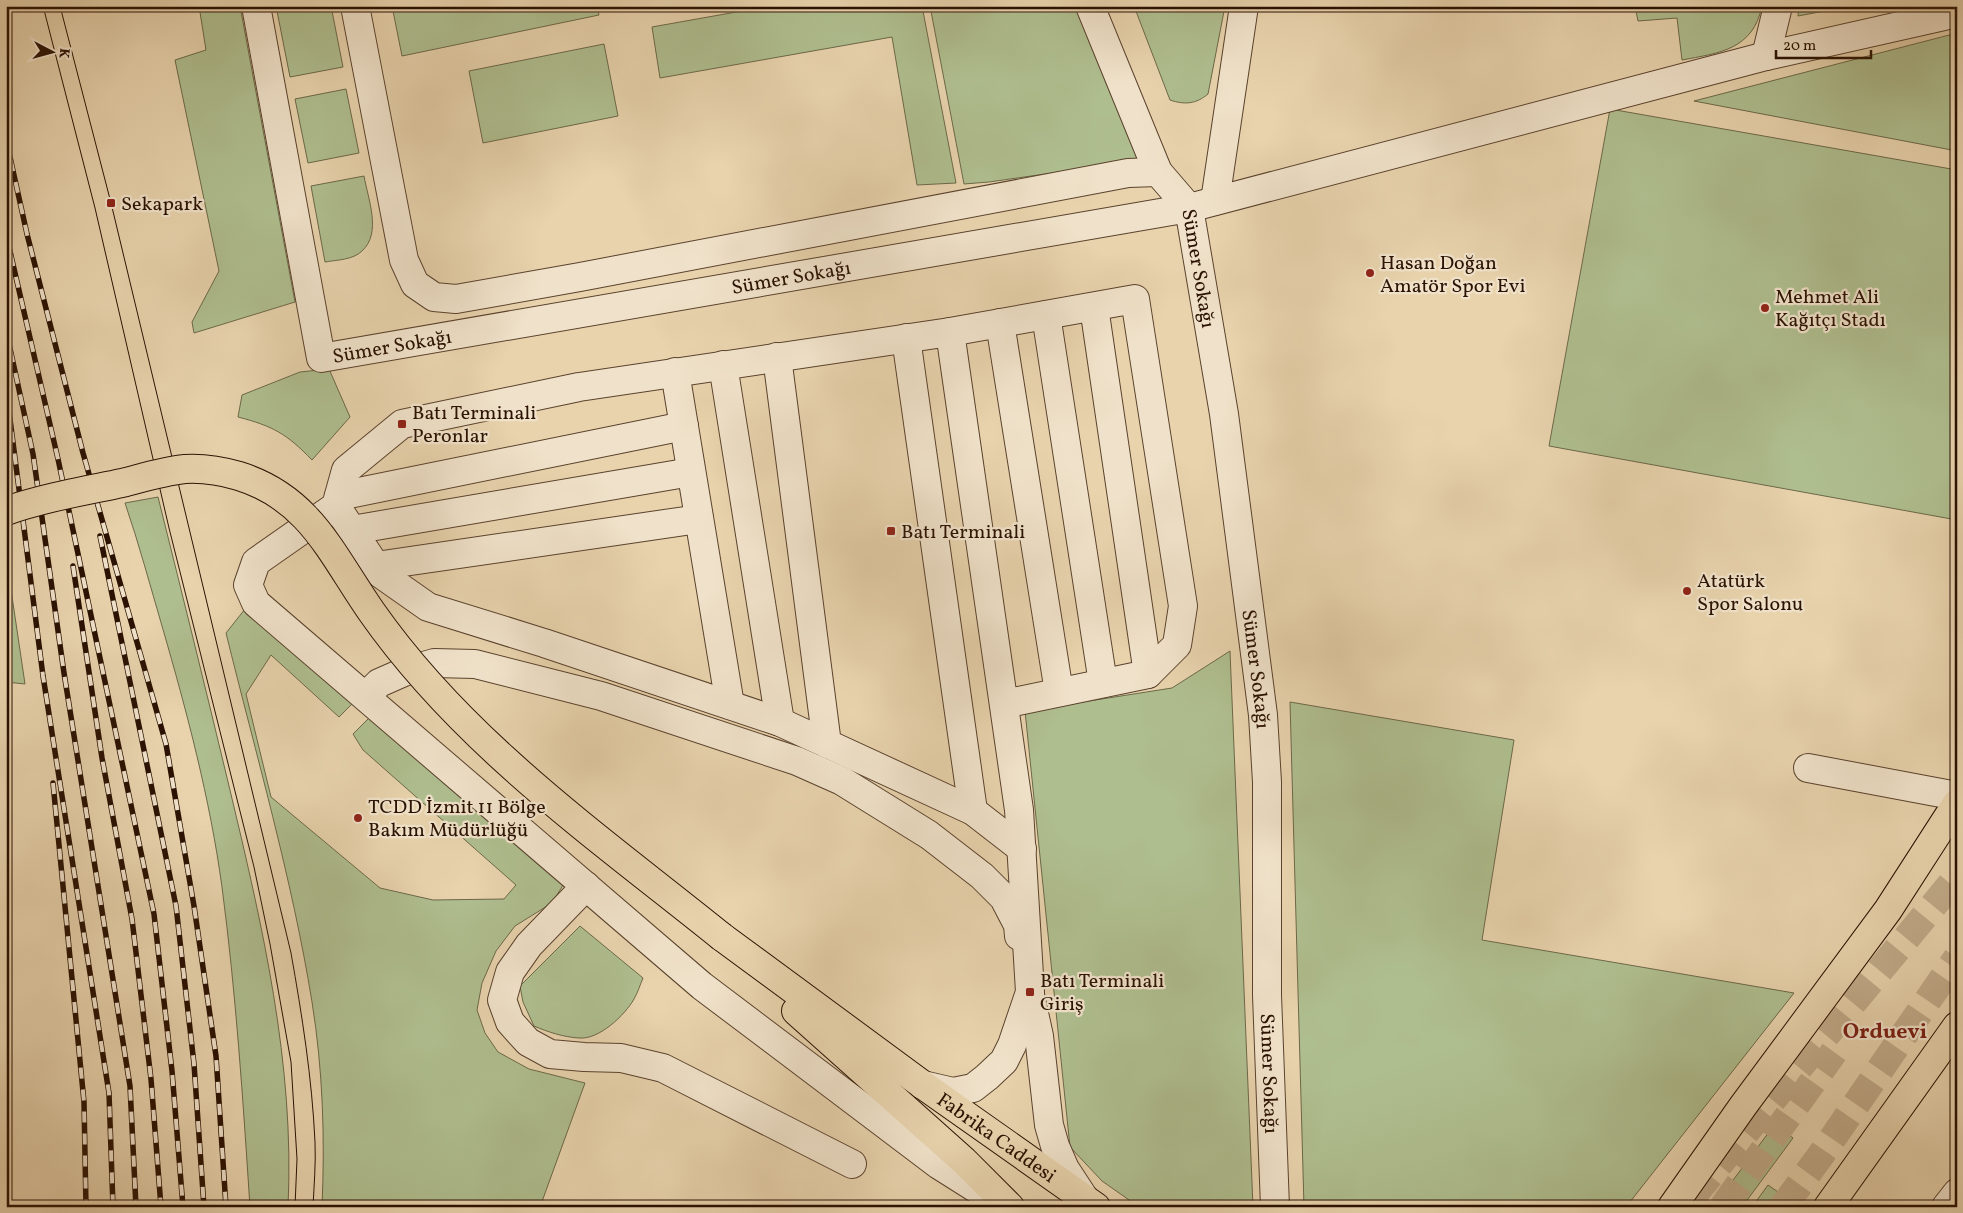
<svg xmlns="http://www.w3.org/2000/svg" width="1963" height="1213" font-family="Vollkorn,serif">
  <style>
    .green { fill: #afbe8f; stroke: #6c6848 }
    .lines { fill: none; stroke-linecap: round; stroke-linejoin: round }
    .highway-tunnel { stroke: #c2ac8b; stroke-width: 28; stroke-dasharray: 28 14; stroke-linecap: butt }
    .minor-casing { stroke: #5a422d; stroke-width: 30 }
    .major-casing { stroke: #2a1102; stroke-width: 30 }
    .highway-casing { stroke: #2a1102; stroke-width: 30 }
    .minor { stroke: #f0e2ca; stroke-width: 28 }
    .major { stroke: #e8d3ad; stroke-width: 28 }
    .highway { stroke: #e8d3ad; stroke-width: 28 }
    .tram { stroke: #2a1102; stroke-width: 1 }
    .rail-casing { stroke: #2a1102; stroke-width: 5.5 }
    .rail { stroke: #f0e2ca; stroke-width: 4; stroke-dasharray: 11; stroke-linecap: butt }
    .major-bridge-casing { stroke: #2a1102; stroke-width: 30; stroke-linecap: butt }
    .major-bridge { stroke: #e8d3ad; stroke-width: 28 }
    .poi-dot { fill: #8f2418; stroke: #f0e2ca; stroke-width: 2 }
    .labels { text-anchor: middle; stroke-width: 4.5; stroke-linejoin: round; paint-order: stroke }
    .poi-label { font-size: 20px; fill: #2a1102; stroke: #f0e2ca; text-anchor: start }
    .street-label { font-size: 20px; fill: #2a1102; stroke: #f0e2ca }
    .quarter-label { font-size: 22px; font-weight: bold; fill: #7a1f14; stroke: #f0e2ca }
  </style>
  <rect width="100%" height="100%" fill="#e8d3ad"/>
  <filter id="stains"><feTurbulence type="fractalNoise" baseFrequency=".004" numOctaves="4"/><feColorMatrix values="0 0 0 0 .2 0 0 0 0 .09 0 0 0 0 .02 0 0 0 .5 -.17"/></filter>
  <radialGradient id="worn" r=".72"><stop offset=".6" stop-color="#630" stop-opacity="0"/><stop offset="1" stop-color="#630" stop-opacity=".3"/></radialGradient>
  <!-- green -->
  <path class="green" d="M199,6H240L295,302L194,333L192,322L219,271L175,60L206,50Z
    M276,6H331L343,67L290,77Z
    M392,6H597L599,15L402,56Z
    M770,6H922L956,183L917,185L892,37L660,78L652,27Z
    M930,6H1081L1144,160L989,182L964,184Z
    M1134,6H1225L1208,94C1196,104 1185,105 1170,100Z
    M1635,6H1762C1753,50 1719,53 1682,60L1677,18L1638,21Z
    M1799,6H1851L1798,16Z
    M1957,33V151L1694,101Z
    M604,44L618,116L483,143L469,71Z
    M346,89L359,153L308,163L295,99Z
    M1610,109L1957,170V520L1549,446Z
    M364,176C368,199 382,233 362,251C353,260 336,260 325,262L311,186Z
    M329,369L350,417L312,460C287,434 273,426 238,417L242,395L300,372Z
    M158,497C182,593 206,690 229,786C262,924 295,1064 288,1207H250C243,1100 236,993 222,887C210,799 187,712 162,626C150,585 139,544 125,503Z
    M6,556L25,684L6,682Z
    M245,609L355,701L339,717L271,655L246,694L271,797L380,888L433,900L504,899L516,885L363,750L353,734L372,715L565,882L552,903L515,926L496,951L482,983L477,1010L485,1033L498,1052L529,1069L585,1083L540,1207H322C325,1139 323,1070 312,1002C292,878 256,755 226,633Z
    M1230,651L1253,1207H1139L1102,1181L1070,1147L1025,711L1172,688Z
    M1290,702L1514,740L1482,940L1794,993L1626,1207H1304Z
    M580,926L643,978C640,985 638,992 634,999C625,1015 599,1040 579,1038C563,1037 548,1032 534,1026L523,1002L520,986Z
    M1775,1124L1793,1138L1742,1207H1713Z
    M1768,1185L1784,1196L1777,1207H1752Z"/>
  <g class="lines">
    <!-- highway-tunnel -->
    <path class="highway-tunnel" d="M1692,1197L1957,877
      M1723,1207L1834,1052
      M1783,1207L1821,1155L1957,958"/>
    <defs>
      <g id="minor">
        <path id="s1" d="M256,6L321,358L1189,208L1224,414L1263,715L1267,782V995L1275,1207"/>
        <path d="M355,6L404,260L415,284L434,297L456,299L580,277L1128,173L1158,172L1189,208L1766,56L1957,13"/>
        <path d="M1090,6L1158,172"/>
        <path d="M1766,56L1778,6"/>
        <path d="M1215,201L1244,6"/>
        <path d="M1094,307L1148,674"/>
        <path d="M1046,315L1103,683"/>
        <path d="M1000,323L1059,692"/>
        <path d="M950,332L1135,299L1183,606L1177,645L1148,674L1004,704"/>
        <path d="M906,338L973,811"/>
        <path d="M777,357L827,744"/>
        <path d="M723,365L780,722"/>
        <path d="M675,372L730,705"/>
        <path d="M339,496L684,426"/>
        <path d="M336,506L381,574L428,607L544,643L780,722L973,811L1022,849"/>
        <path d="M352,530L691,472"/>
        <path d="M376,566L699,519"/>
        <path d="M366,696L379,683L404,672L434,663L475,664L601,696L797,761L842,781L929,835L982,876L1004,898L1018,925L1019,936"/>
        <path d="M1808,768L1957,796"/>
        <path d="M586,886L529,945L510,972L502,1000L510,1022L528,1042L550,1054L584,1057L621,1058L663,1068L852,1164"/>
        <path d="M1030,995L1039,1036L1049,1125L1055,1146L1065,1169L1084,1198"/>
        <path d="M923,1085L953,1092L973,1088L987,1077L1004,1061L1012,1045L1030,992L1019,810L950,332L579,387L402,424L346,470L336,506L256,562L248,585L256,603L702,986L939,1165L996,1201"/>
        <path d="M1946,1207L1957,1193"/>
      </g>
      <g id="major">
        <path id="s2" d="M722,937L923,1085L1096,1207"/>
        <path d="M796,1011L964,1161L1010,1207"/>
      </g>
      <path id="highway" d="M1672,1207L1743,1106L1888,910L1957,803
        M1828,1207L1957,1026"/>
    </defs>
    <!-- minor casing -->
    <use href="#minor" class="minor-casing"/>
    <!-- major casing -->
    <use href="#major" class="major-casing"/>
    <!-- highway casing -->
    <use href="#highway" class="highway-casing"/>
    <!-- minor -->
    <use href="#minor" class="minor"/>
    <!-- major -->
    <use href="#major" class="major"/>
    <!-- highway -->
    <use href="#highway" class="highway"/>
    <!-- tram -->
    <path class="tram" d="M43,6L95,208L169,528L254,867L270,944L291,1062L297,1159L295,1207
      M60,6L111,203L291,953C302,1015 312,1078 315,1142C316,1163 314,1185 313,1207"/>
    <defs>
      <path id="rail" d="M6,139L27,234L83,453L166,744L194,906L216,1056L226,1207
        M6,234L58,459L154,914L172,1071L183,1207
        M6,330L33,454L64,673L130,1086L136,1207
        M6,388L43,676L109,1093L113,1207
        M100,536L176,906L194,1064L204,1207
        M73,566L102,758L132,919L151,1079L161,1207
        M53,783L84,1102L86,1207"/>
    </defs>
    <!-- rail casing -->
    <use href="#rail" class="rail-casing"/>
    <!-- rail -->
    <use href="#rail" class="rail"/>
    <defs>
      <path id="major-bridge" d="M6,511C43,498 84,491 122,483C142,478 164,471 185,469C203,468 222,471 239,476C310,498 332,555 371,611C463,743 598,837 722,937"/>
    </defs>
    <!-- major-bridge casing -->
    <use href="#major-bridge" class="major-bridge-casing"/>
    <!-- major-bridge -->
    <use href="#major-bridge" class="major-bridge"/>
  </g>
  <!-- markers -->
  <g class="poi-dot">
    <rect x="106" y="198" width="10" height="10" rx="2.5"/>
    <circle cx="1370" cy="273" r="5"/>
    <circle cx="1765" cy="308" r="5"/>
    <rect x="397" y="419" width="10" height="10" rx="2.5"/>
    <rect x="886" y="526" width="10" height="10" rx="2.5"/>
    <circle cx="1687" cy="591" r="5"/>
    <circle cx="358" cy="818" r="5"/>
    <rect x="1025" y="987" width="10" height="10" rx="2.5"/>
  </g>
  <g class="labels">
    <!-- poi labels -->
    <g class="poi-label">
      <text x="121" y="210">Sekapark</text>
      <text x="1380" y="269">Hasan Doğan<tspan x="1380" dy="23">Amatör Spor Evi</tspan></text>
      <text x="1775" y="303">Mehmet Ali<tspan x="1775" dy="23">Kağıtçı Stadı</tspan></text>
      <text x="412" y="419">Batı Terminali<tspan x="412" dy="23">Peronlar</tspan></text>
      <text x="901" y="538">Batı Terminali</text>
      <text x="1697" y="587">Atatürk<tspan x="1697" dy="23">Spor Salonu</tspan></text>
      <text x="368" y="813">TCDD İzmit 11 Bölge<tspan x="368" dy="23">Bakım Müdürlüğü</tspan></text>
      <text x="1040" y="987">Batı Terminali<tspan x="1040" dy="23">Giriş</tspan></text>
    </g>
    <!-- street labels -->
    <g class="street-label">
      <text dy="7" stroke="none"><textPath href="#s1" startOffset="1300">Sümer Sokağı</textPath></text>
      <text dy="7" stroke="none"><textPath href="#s1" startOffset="835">Sümer Sokağı</textPath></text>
      <text dy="7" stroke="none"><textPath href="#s1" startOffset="430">Sümer Sokağı</textPath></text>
      <text dy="7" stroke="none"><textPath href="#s1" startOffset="1705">Sümer Sokağı</textPath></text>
      <text dy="7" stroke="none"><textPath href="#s1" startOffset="2110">Sümer Sokağı</textPath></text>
      <text dy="7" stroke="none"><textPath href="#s2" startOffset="340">Fabrika Caddesi</textPath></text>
    </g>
    <!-- quarter labels -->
    <g class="quarter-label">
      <text x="1885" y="1038">Orduevi</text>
    </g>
  </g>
  <!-- margin -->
  <rect width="1963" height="1213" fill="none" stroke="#e8d3ad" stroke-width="25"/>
  <rect x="8" y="8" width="1948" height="1198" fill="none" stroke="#2a1102" stroke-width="2.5"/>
  <rect x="12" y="12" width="1938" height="1188" fill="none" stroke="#2a1102"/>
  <!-- north arrow -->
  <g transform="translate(52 52) rotate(96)" stroke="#f0e2ca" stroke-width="4" paint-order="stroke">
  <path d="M0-4L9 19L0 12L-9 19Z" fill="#2a1102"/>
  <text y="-8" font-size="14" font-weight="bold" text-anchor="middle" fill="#2a1102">K</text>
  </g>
  <!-- scale -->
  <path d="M1776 50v8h95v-8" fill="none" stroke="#2a1102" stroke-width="2.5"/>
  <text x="1783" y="50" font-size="15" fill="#2a1102" stroke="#f0e2ca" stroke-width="4" paint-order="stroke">20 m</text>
  <rect width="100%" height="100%" filter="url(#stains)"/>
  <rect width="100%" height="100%" fill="url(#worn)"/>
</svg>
